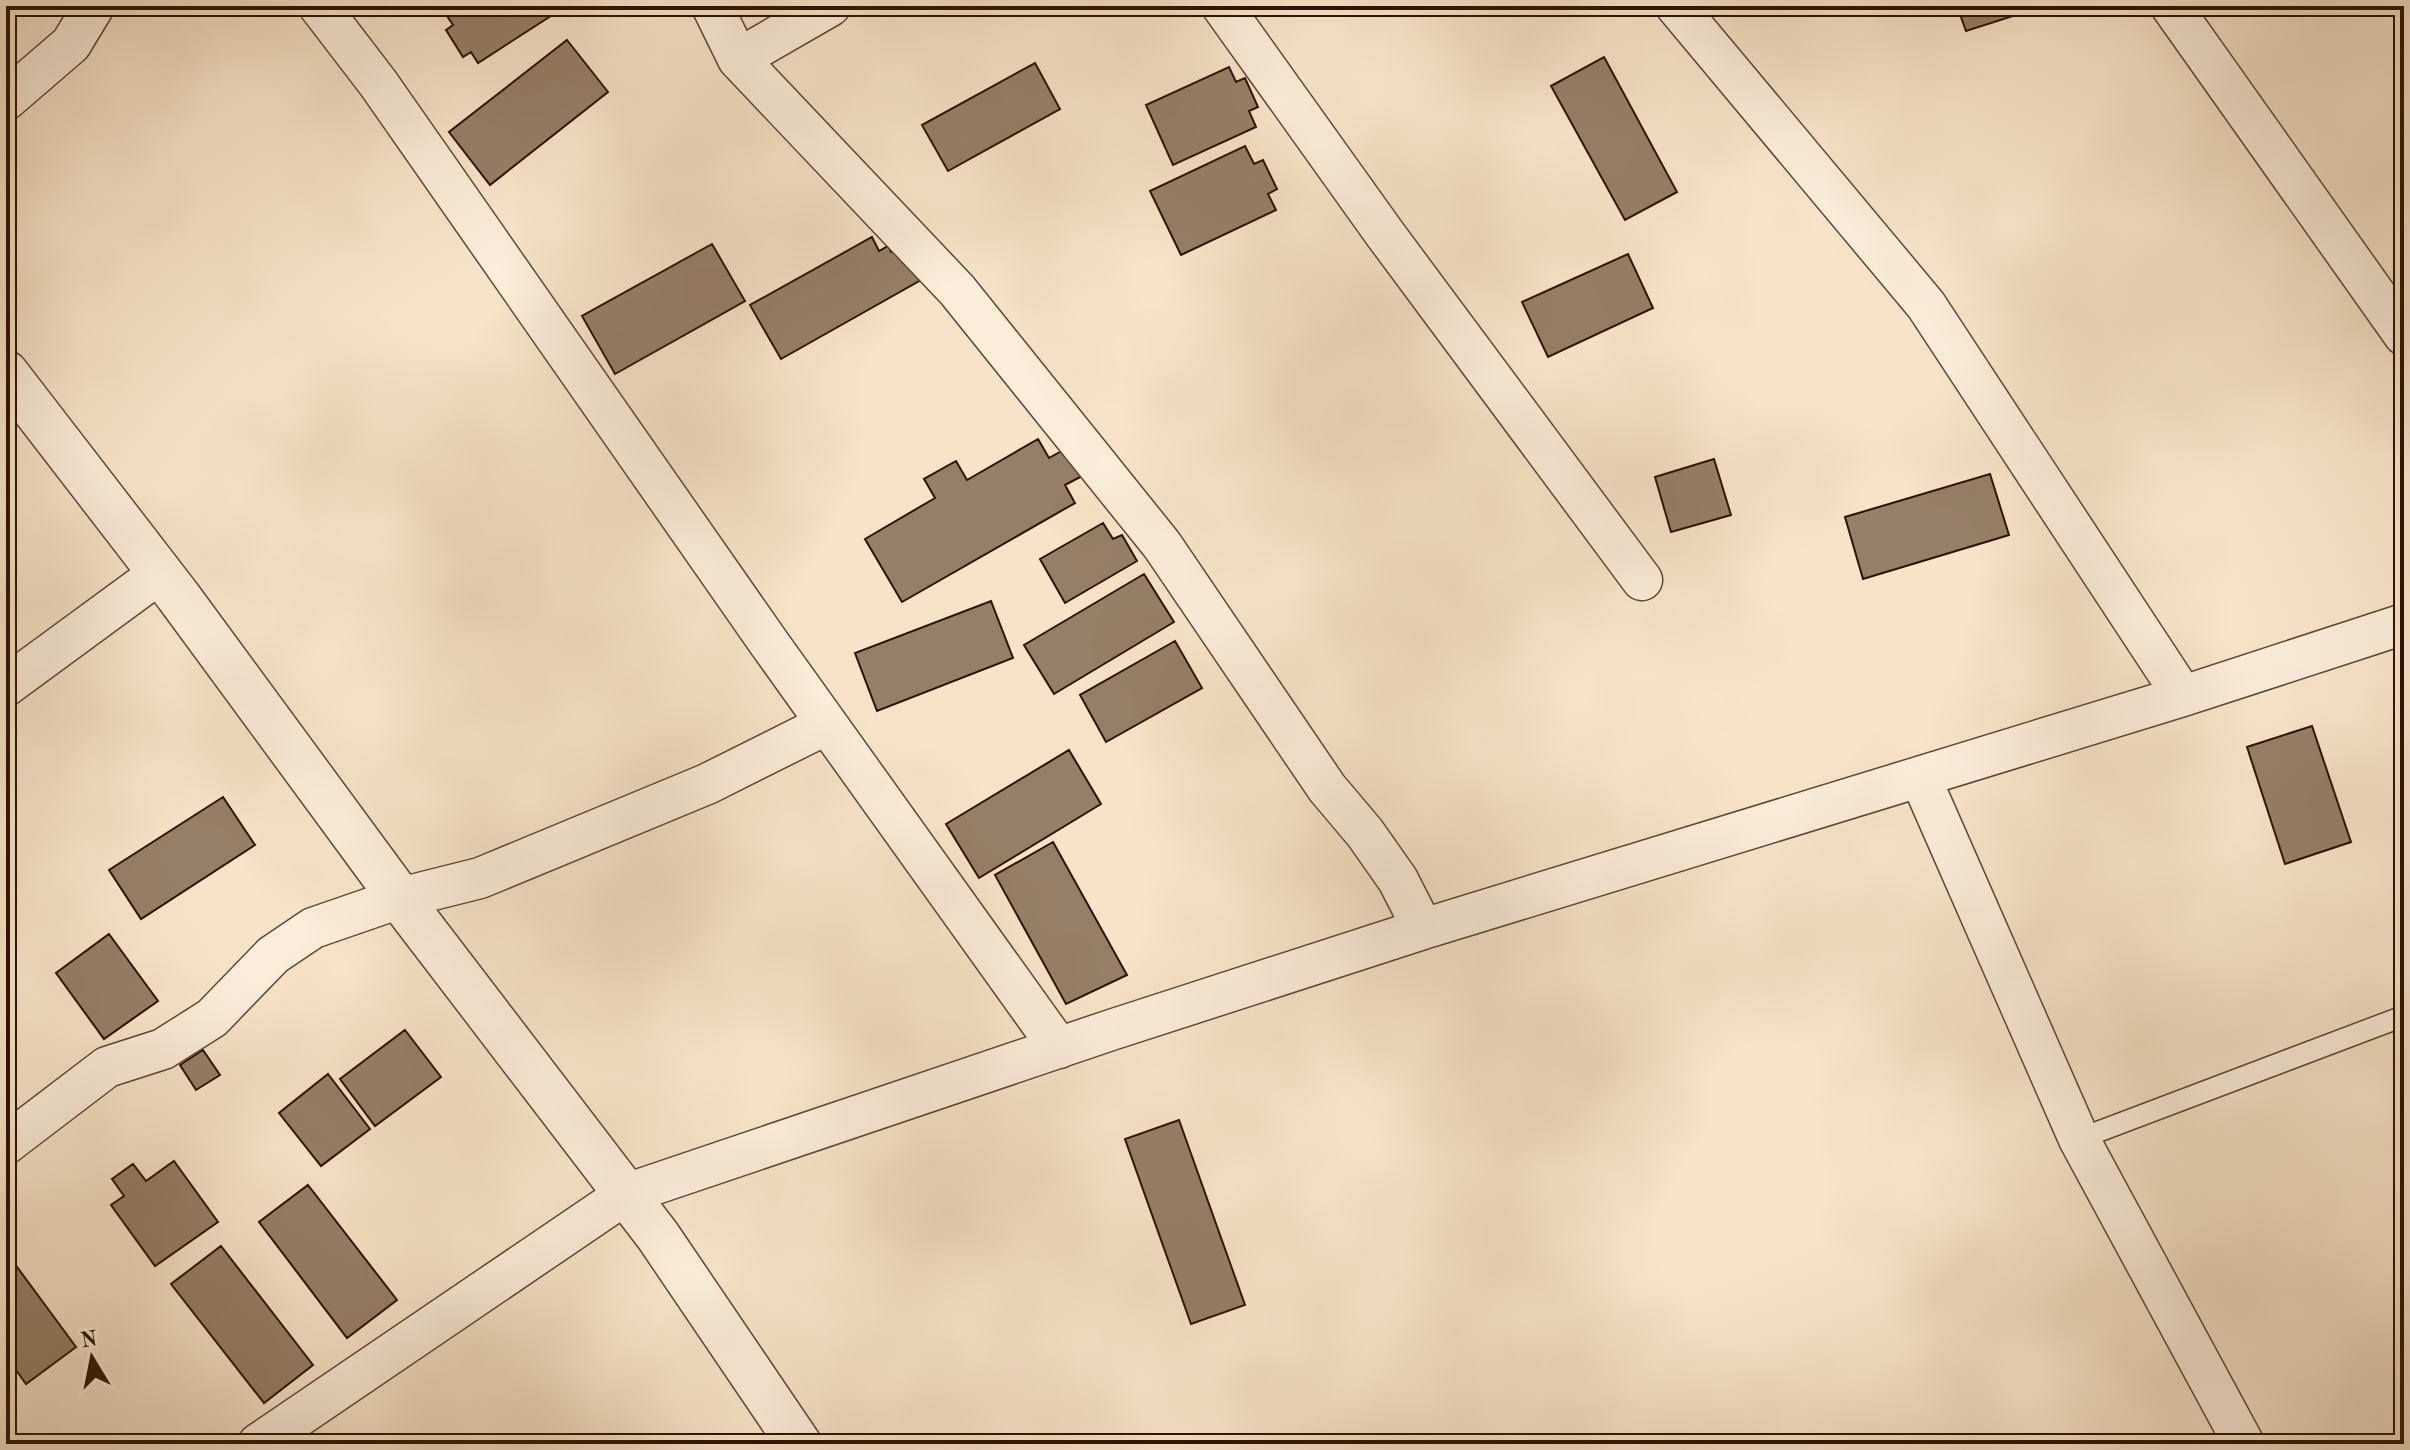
<svg xmlns="http://www.w3.org/2000/svg" width="2410" height="1450" font-family="'Old Standard TT',serif">
  <style>
    .building { fill: #967f68; stroke: #2d1200; stroke-width: 2 }
    .lines { fill: none; stroke-linecap: round; stroke-linejoin: round }
    .service-casing { stroke: #604632; stroke-width: 23 }
    .minor-casing { stroke: #604632; stroke-width: 43 }
    .tertiary-casing { stroke: #604632; stroke-width: 47 }
    .service { stroke: #faeddb; stroke-width: 20 }
    .minor { stroke: #faeddb; stroke-width: 40 }
    .tertiary { stroke: #faeddb; stroke-width: 44 }
  </style>
  <rect width="100%" height="100%" fill="#f7e4c8"/>
  <filter id="stains"><feTurbulence type="fractalNoise" baseFrequency=".0025" numOctaves="4"/><feColorMatrix values="0 0 0 0 .2 0 0 0 0 .09 0 0 0 0 .02 0 0 0 .5 -.17"/></filter>
  <radialGradient id="worn" r=".72"><stop offset=".6" stop-color="#630" stop-opacity="0"/><stop offset="1" stop-color="#630" stop-opacity=".3"/></radialGradient>
  <!-- building -->
  <path class="building" d="M450,6H549L554,14L478,63L471,52L463,57L446,30L453,25L443,10Z
    M1957,6H2044L1966,31Z
    M567,40L608,92L490,185L449,132Z
    M1604,57L1677,192L1625,220L1551,86Z
    M1035,63L1060,109L948,171L922,125Z
    M1229,67L1236,82L1245,78L1258,107L1249,111L1256,127L1173,165L1146,105Z
    M1245,146L1254,164L1263,160L1277,189L1268,194L1276,210L1181,255L1150,191Z
    M872,237L879,251L888,246L891,252L896,250L921,280L781,359L750,305Z
    M712,244L745,301L615,374L582,316Z
    M1628,254L1653,308L1548,357L1522,302Z
    M1038,439L1049,458L1065,449L1082,476L1065,485L1075,503L902,602L865,539L935,498L924,479L956,461L967,480Z
    M1714,459L1731,515L1671,532L1655,477Z
    M1990,474L2009,535L1863,579L1845,517Z
    M1103,523L1113,539L1122,535L1137,561L1065,603L1040,559Z
    M1144,574L1174,622L1054,694L1024,645Z
    M991,601L1013,658L877,711L855,653Z
    M1175,641L1202,688L1106,742L1080,695Z
    M2312,726L2351,842L2285,864L2247,747Z
    M1069,750L1101,804L979,878L946,824Z
    M223,797L255,845L141,919L109,870Z
    M1053,842L1127,975L1066,1004L995,875Z
    M109,934L158,1001L104,1039L56,973Z
    M405,1030L441,1077L375,1126L340,1079Z
    M203,1050L220,1075L196,1090L180,1065Z
    M328,1074L370,1129L321,1166L279,1113Z
    M1179,1120L1245,1305L1191,1324L1125,1139Z
    M174,1161L218,1222L155,1266L111,1205L124,1196L112,1179L133,1164L146,1181Z
    M308,1185L397,1300L347,1338L259,1222Z
    M221,1246L313,1365L264,1403L171,1284Z
    M6,1252L76,1347L26,1384L6,1356Z"/>
  <g class="lines">
    <defs>
      <path id="service" d="M2079,1139L2404,1016"/>
      <path id="minor" d="M319,6L378,83L769,643L1059,1048
        M1222,6L1385,234L1642,580
        M1676,6L1926,305L2183,696
        M2171,6L2404,335
        M738,59L830,6
        M6,100L71,44L94,6
        M6,686L160,573
        M1920,777L2079,1139L2244,1444
        M1423,929L2183,696L2404,624
        M6,1144L107,1067L163,1049L212,1018L273,955L313,928L400,898L480,878L707,784L827,724
        M258,1444L626,1194L1111,1030L1423,929L1398,880L1365,833L1327,788L1162,545L957,290L738,59L712,6"/>
      <path id="tertiary" d="M6,373L178,596L411,913L658,1236L799,1444"/>
    </defs>
    <!-- service casing -->
    <use href="#service" class="service-casing"/>
    <!-- minor casing -->
    <use href="#minor" class="minor-casing"/>
    <!-- tertiary casing -->
    <use href="#tertiary" class="tertiary-casing"/>
    <!-- service -->
    <use href="#service" class="service"/>
    <!-- minor -->
    <use href="#minor" class="minor"/>
    <!-- tertiary -->
    <use href="#tertiary" class="tertiary"/>
  </g>
  <!-- margin -->
  <rect width="2410" height="1450" fill="none" stroke="#f7e4c8" stroke-width="32"/>
  <rect x="8" y="8" width="2394" height="1434" fill="none" stroke="#2d1200" stroke-width="4"/>
  <rect x="16" y="16" width="2378" height="1418" fill="none" stroke="#2d1200" stroke-width="2"/>
  <!-- north arrow -->
  <g transform="translate(92 1358) rotate(350)" stroke="#faeddb" stroke-width="6" paint-order="stroke">
  <path d="M0-6L14 30L0 20L-14 30Z" fill="#2d1200"/>
  <text y="-12" font-size="22" font-weight="bold" text-anchor="middle" fill="#2d1200">N</text>
  </g>
  <rect width="100%" height="100%" filter="url(#stains)"/>
  <rect width="100%" height="100%" fill="url(#worn)"/>
</svg>
